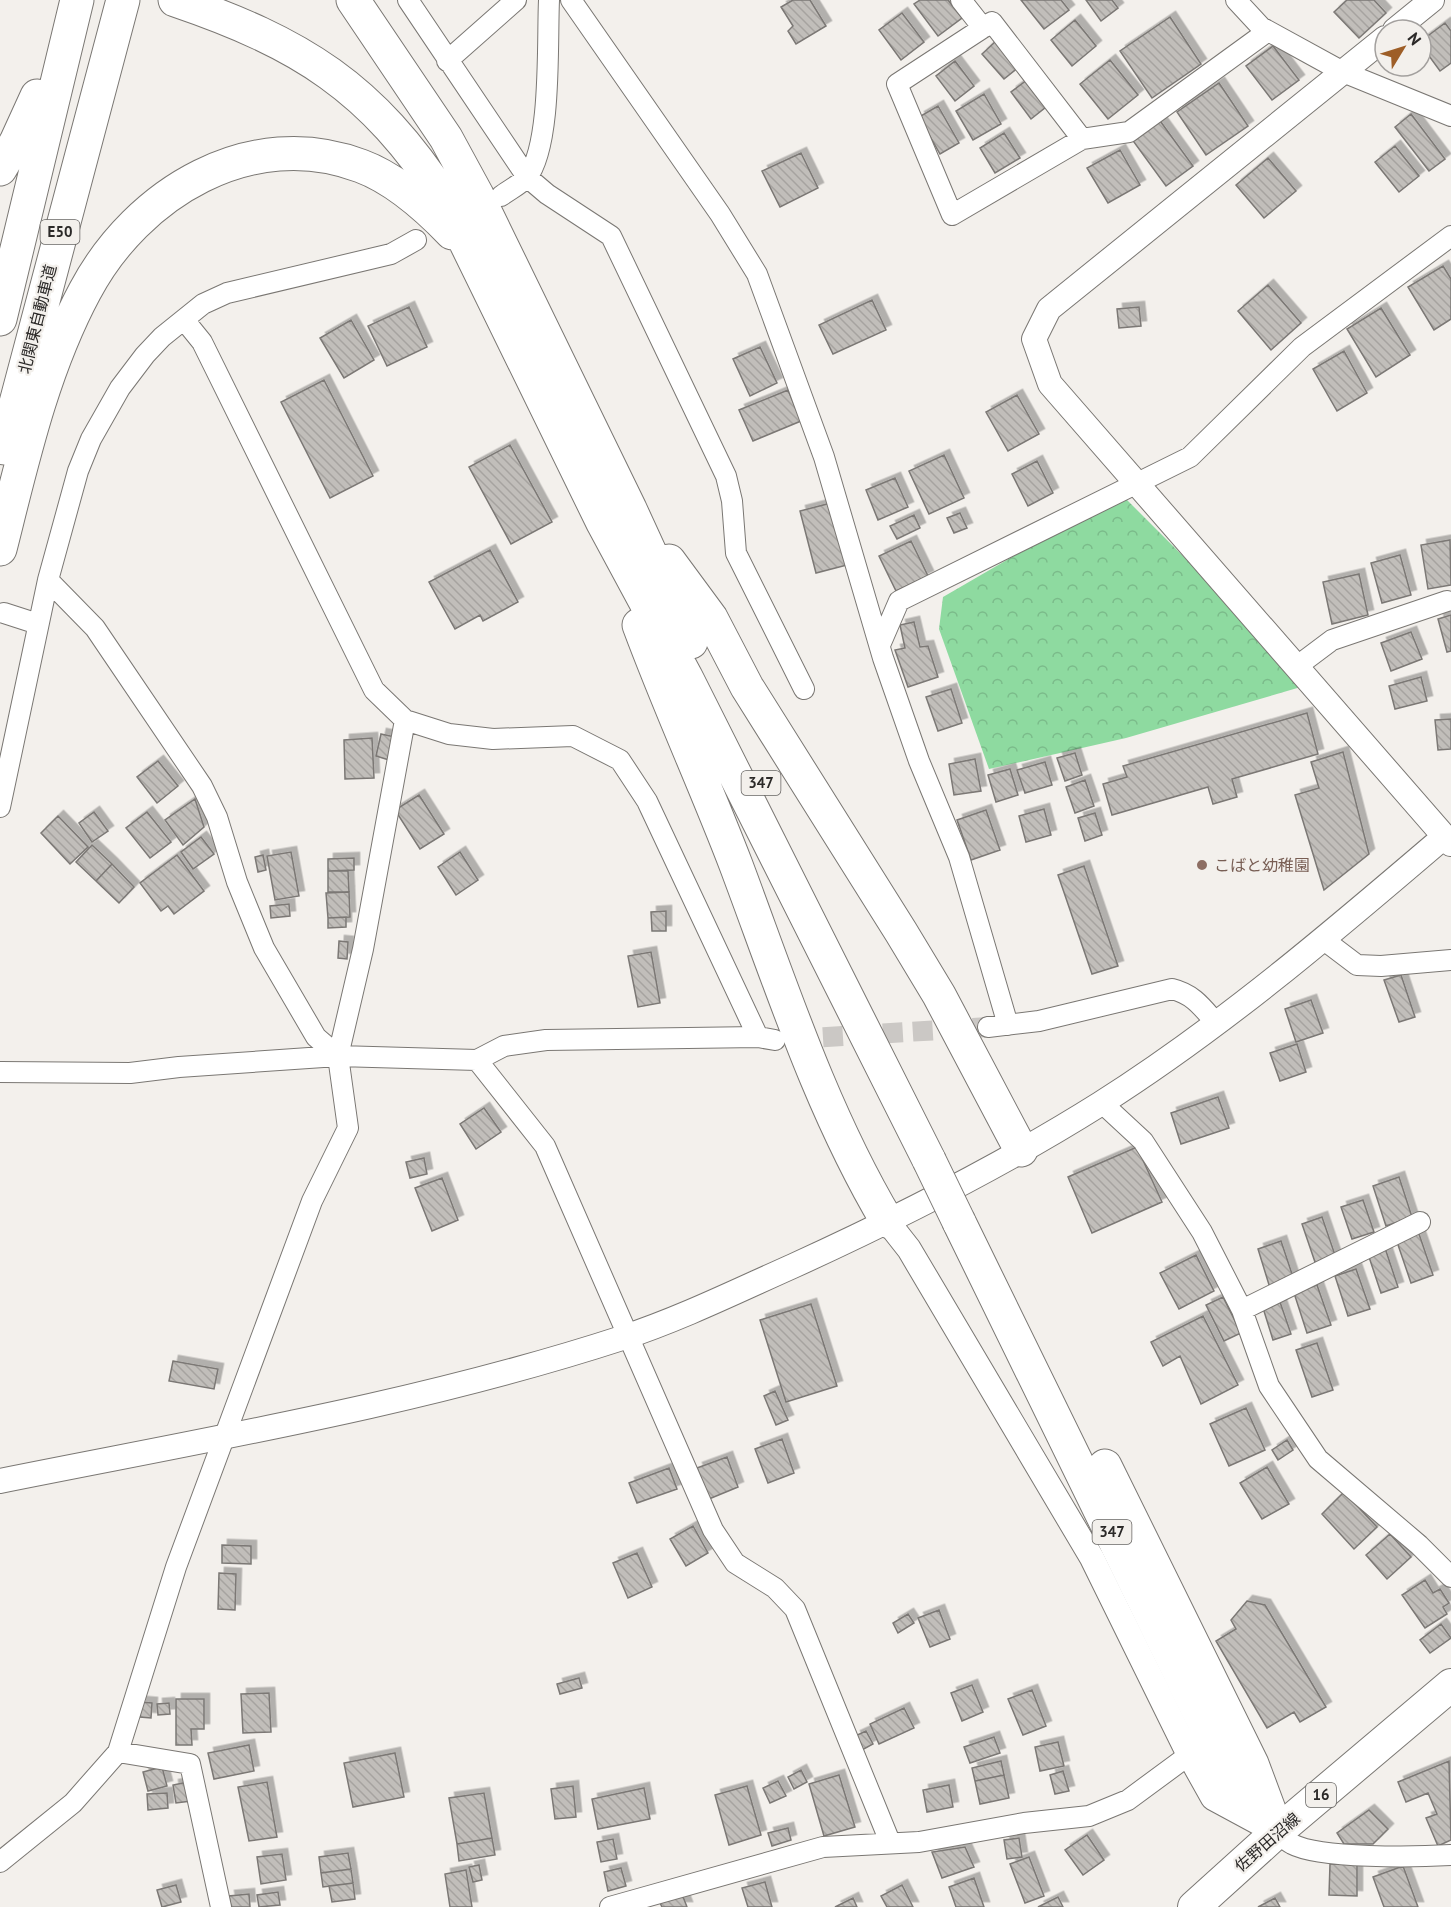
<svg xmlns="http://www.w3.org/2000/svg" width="1451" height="1907" font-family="'PT Sans','Noto Sans JP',sans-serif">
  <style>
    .forest { fill: url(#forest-crowns) }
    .building { fill: url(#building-back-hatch); stroke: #7b7875; stroke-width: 1.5; filter: url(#shadow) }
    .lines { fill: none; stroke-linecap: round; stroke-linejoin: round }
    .minor-tunnel { stroke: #cbc8c5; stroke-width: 20; stroke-dasharray: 20 10; stroke-linecap: butt }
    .minor-casing { stroke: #7a7773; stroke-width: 22 }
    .tertiary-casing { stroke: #7a7773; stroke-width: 26 }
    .primary-casing { stroke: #7a7773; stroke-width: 34 }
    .motorway-casing { stroke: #7a7773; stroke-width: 35 }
    .minor { stroke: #fff; stroke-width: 20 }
    .tertiary { stroke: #fff; stroke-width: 24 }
    .primary { stroke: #fff; stroke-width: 32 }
    .motorway { stroke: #fff; stroke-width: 33 }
    .motorway-bridge-casing { stroke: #7a7773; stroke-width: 35; stroke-linecap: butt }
    .motorway-bridge { stroke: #fff; stroke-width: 33 }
    .education-dot { fill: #8d6e63; stroke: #f3f0ec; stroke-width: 2 }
    .labels { text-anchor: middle; stroke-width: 4.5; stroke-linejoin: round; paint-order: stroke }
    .shield { fill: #f3f0ec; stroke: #676563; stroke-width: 1.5 }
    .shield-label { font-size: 15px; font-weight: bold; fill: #2b2928 }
    .street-label { font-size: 16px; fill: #2b2928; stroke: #f3f0ec }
    .education-label { font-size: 16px; fill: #785e54; stroke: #f3f0ec; text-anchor: start }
  </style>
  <defs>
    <pattern id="forest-crowns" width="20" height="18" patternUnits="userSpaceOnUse" patternTransform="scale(1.5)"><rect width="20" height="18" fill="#8edaa0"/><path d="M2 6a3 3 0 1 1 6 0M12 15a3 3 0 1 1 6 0" fill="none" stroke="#7bbb8a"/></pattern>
    <pattern id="building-back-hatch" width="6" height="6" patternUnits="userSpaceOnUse" patternTransform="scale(1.5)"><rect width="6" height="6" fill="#c1beba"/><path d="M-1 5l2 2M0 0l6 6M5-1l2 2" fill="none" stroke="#a6a3a0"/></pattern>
    <filter id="shadow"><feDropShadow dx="5.5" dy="-5.5" stdDeviation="0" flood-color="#0004"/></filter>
  </defs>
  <rect width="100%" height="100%" fill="#f3f0ec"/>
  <!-- forest -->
  <path class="forest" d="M1121,494L1311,684L1126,738L989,769L939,629L943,597Z"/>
  <!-- building -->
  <path class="building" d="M793,0H810L826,26L796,44L788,31L793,26L781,7Z
    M920,0H948L962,18L938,36L914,4Z
    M1021,0H1061L1069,10L1044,29Z
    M1086,0H1112L1118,8L1101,21Z
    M1347,0H1374L1386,13L1359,38L1334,12Z
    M902,13L924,42L901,60L879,30Z
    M1170,17L1201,64L1152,98L1120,51Z
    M1075,20L1096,46L1072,66L1051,40Z
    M1445,23L1451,31V63L1440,71L1421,45V41Z
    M996,41L1019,67L1004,79L982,54Z
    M1273,46L1299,80L1272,100L1246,66Z
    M1110,60L1138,95L1108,119L1080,84Z
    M955,61L974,86L955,101L936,76Z
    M1031,77L1051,103L1031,119L1011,92Z
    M1219,83L1248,126L1206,155L1177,112Z
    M984,94L1001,124L973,140L956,111Z
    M938,106L959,143L940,154L919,117Z
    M1411,114L1445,159L1429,171L1395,127Z
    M1158,118L1193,166L1166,186L1131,138Z
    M1004,133L1020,158L995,173L980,148Z
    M1395,146L1419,176L1399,192L1375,162Z
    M1120,150L1140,185L1108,203L1087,168Z
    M801,153L818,188L780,207L762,171Z
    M1268,158L1296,191L1264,218L1236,185Z
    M1443,266L1451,279V319L1434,330L1408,287Z
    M1268,285L1301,323L1271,350L1238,311Z
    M872,300L886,330L833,354L819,325Z
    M409,307L427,347L387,366L368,326Z
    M1139,307L1141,326L1119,328L1117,309Z
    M1381,308L1410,355L1376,377L1347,329Z
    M351,320L374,360L344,378L320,338Z
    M760,347L777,383L750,396L733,359Z
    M1344,351L1367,393L1337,411L1313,369Z
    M324,380L373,476L330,498L281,402Z
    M788,390L801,421L753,441L739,410Z
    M1017,395L1039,434L1008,451L986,412Z
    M510,445L552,522L511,544L469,467Z
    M944,455L964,498L929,514L909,471Z
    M1037,461L1053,493L1028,506L1012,474Z
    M895,478L908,507L878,520L866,490Z
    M831,503L847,565L816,573L800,511Z
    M960,513L967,528L954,533L947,518Z
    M914,515L920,528L897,539L890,526Z
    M1450,540L1451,585L1428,589L1421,545Z
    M911,541L928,576L896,591L879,556Z
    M490,550L518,602L483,621L480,615L455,629L429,582Z
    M1400,555L1411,595L1382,603L1371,563Z
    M1359,574L1368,615L1332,624L1323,582Z
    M1451,615V651L1447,652L1438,619Z
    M914,622L920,647L928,646L938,677L908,687L895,650L905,648L900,625Z
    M1411,632L1422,659L1391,671L1381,643Z
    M1421,677L1427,701L1395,709L1389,686Z
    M951,689L962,723L938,731L926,697Z
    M1307,713L1318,754L1232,779L1237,797L1213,804L1208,787L1112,815L1103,784L1127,777L1123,766Z
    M1451,719V749L1438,750L1435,720Z
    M381,734L395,737L389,760L376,756Z
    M372,738L374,778L345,779L344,740Z
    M1343,752L1369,854L1324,890L1295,795L1319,788L1311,762Z
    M1075,753L1082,775L1065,781L1057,758Z
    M975,759L981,791L954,795L949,764Z
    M158,761L178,786L157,803L137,777Z
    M1045,762L1052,785L1025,793L1017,770Z
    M1010,769L1018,795L996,802L988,775Z
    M1085,780L1094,806L1075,813L1066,787Z
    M419,795L444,834L420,849L395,810Z
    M195,799L204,827L183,845L165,820Z
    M1044,809L1051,835L1026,842L1019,816Z
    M986,810L1000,850L971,860L957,820Z
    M94,812L108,831L92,842L79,823Z
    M147,812L171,842L150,858L126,828Z
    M1095,813L1102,835L1085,841L1078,818Z
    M58,816L88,847L70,864L41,833Z
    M201,837L214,854L193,869L181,852Z
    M92,845L112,864L96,881L76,862Z
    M291,852L299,896L275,900L267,856Z
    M460,852L478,880L456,895L438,867Z
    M177,855L204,891L174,914L168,906L161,911L140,883Z
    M263,855L266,870L258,872L255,857Z
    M354,858V870L328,871V859Z
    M112,864L134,887L119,903L96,881Z
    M1084,866L1118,966L1092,974L1058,875Z
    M328,871H348L349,892H328Z
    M349,892L350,917L328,918L326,893Z
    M289,904L290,916L271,918L270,906Z
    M666,911V931H652L651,912Z
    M346,917V927L328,928V918Z
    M339,941L348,942L347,959L338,958Z
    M651,952L660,1003L638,1007L628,956Z
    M1401,975L1415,1017L1399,1022L1384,980Z
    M1311,1000L1323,1033L1296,1042L1285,1009Z
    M1297,1044L1306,1072L1280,1081L1270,1053Z
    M1218,1097L1229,1128L1181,1144L1171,1113Z
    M484,1108L501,1132L476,1149L460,1124Z
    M1137,1147L1162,1202L1092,1233L1068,1177Z
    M424,1158L427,1174L410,1178L406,1162Z
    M1399,1177L1412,1217L1386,1226L1373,1186Z
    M442,1178L458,1220L432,1231L415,1188Z
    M1363,1200L1374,1232L1352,1239L1341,1207Z
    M1322,1217L1336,1258L1316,1265L1302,1224Z
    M1418,1231L1433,1275L1411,1283L1396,1239Z
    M1281,1241L1294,1280L1270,1288L1258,1249Z
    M1385,1248L1398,1287L1381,1293L1368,1254Z
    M1196,1255L1214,1291L1179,1309L1160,1273Z
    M1356,1269L1370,1309L1348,1316L1335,1276Z
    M1317,1285L1331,1325L1307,1333L1294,1293Z
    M1223,1297L1241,1333L1224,1341L1206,1305Z
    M1280,1302L1291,1334L1273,1340L1263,1308Z
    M811,1304L837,1386L786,1402L760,1320Z
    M1203,1316L1238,1385L1201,1404L1180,1356L1163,1366L1151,1342Z
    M1317,1343L1333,1390L1312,1397L1296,1350Z
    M173,1361L218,1369L214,1389L169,1381Z
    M775,1391L788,1420L776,1425L764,1396Z
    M1246,1408L1265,1450L1229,1466L1210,1424Z
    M782,1439L794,1473L768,1483L755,1449Z
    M1287,1440L1293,1450L1278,1460L1272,1450Z
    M727,1457L738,1487L709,1499L697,1468Z
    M1267,1467L1289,1504L1262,1519L1240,1483Z
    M669,1468L677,1489L637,1503L629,1483Z
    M1344,1492L1377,1527L1354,1549L1322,1514Z
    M693,1526L708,1553L686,1566L670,1539Z
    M1390,1534L1411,1557L1387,1579L1366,1555Z
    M222,1545L251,1546V1564L222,1563Z
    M637,1553L652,1587L628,1598L613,1563Z
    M219,1573L236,1574L235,1610L218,1609Z
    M1425,1580L1433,1593L1440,1589L1449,1603L1443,1607L1447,1614L1425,1628L1402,1595Z
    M1247,1601L1265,1605L1326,1707L1300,1722L1294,1712L1267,1728L1216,1641L1236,1629L1231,1620Z
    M939,1610L950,1639L930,1647L918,1618Z
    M908,1614L914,1623L898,1633L893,1623Z
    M1441,1624L1451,1638L1430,1653L1420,1640Z
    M579,1678L582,1688L560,1694L557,1684Z
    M972,1685L983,1712L962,1721L951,1693Z
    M1032,1690L1046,1726L1023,1735L1008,1699Z
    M269,1693L271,1732L243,1733L241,1694Z
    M176,1699H204V1729H191L192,1745H176Z
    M141,1702L152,1703L151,1718L140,1717Z
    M169,1703L170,1714L158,1715L157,1704Z
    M904,1708L914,1728L879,1744L870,1724Z
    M866,1731L873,1744L862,1750L855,1736Z
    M994,1737L1000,1753L970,1763L964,1747Z
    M1058,1742L1064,1766L1040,1771L1035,1747Z
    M249,1745L254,1771L214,1779L208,1753Z
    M395,1753L404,1797L353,1807L344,1763Z
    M1001,1761L1004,1775L975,1781L972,1768Z
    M1449,1761L1451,1840L1438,1846L1426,1818L1437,1814L1428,1793L1406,1802L1398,1782Z
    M162,1767L167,1786L148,1791L143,1772Z
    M801,1770L807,1782L794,1789L788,1777Z
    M1063,1771L1069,1791L1055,1794L1050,1775Z
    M839,1775L855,1827L824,1836L809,1784Z
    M1004,1775L1009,1798L980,1804L975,1781Z
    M778,1781L786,1796L770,1803L763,1788Z
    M188,1782L191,1801L176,1803L173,1785Z
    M267,1782L277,1837L249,1841L238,1787Z
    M949,1785L953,1807L927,1812L923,1790Z
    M573,1786L576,1817L555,1819L551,1789Z
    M747,1786L761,1835L729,1845L715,1795Z
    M644,1788L650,1819L598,1829L592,1799Z
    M167,1793L168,1808L148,1810L147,1794Z
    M484,1793L492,1838L457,1844L449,1798Z
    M1369,1810L1388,1829L1373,1844H1344L1337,1833Z
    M788,1828L791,1840L772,1846L768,1833Z
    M1087,1835L1104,1860L1083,1875L1065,1850Z
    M492,1838L495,1855L459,1861L457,1844Z
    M1019,1838L1022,1857L1007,1859L1004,1840Z
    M613,1839L617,1859L601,1862L597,1842Z
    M965,1847L974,1867L942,1878L932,1852Z
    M348,1853L351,1869L321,1873L319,1857Z
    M282,1854L286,1880L261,1884L257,1857Z
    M1029,1857L1044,1896L1025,1903L1010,1864Z
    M1330,1864H1357V1896L1329,1895Z
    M479,1865L482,1880L473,1882L469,1867Z
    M1403,1866L1418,1907H1384L1373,1877Z
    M621,1868L626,1886L608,1891L604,1872Z
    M351,1869L353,1883L323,1887L321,1873Z
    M466,1870L472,1907H450L445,1874Z
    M974,1878L984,1907H956L949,1887Z
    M765,1882L772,1907H748L742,1888Z
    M353,1883L355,1899L332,1902L329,1886Z
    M176,1885L181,1902L162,1907L157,1890Z
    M902,1885L913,1907H887L881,1896Z
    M278,1892L280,1905L259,1907L257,1895Z
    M249,1894L250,1907H231L229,1896Z
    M682,1894L687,1907H662L660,1903Z
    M1058,1897L1063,1907H1038Z
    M853,1898L857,1907H835Z
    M1275,1898L1280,1907H1258Z"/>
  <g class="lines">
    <!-- minor-tunnel -->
    <path class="minor-tunnel" d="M793,1039L988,1027"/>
    <defs>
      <path id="minor" d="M408,0L527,177L547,194L611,236L726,476L732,501L736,553L804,689
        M571,0L720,214L757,274L824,457L883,658L919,761L959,857L1008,1025
        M961,0L983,28
        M1236,0L1261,27L1343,72L1451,116
        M447,61L516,0
        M1082,139L992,22L897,84L952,215L1082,139L1129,132L1268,31
        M501,196C509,190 521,184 527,177C552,146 547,41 549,0
        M185,321L202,342L374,690L405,720L449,734L493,739L573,736L620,760L647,801L758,1037
        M48,580L95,628L202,786L217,817L237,882L264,948L316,1037L338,1056
        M4,613L38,624
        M880,645L899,601L1190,457L1302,347L1451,236
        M1296,667L1332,640L1447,601
        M0,807L48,580L78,471L91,439L120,388L145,355L162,337L203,304L227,293L391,254L416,240
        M1324,940L1357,965L1381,966L1451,960
        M988,1027L1039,1021L1172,989C1193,994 1202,1007 1216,1023
        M477,1060L545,1146L713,1530L735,1563L775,1588L795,1609L890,1842
        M0,1072L130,1073L179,1067L338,1056L477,1060L504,1046L546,1040L758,1037L775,1040
        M1102,1103L1143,1141L1202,1232L1242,1310L1269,1386L1318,1459L1419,1545L1451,1577
        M1242,1310L1420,1222
        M118,1752L190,1764L221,1907
        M1277,1832C1282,1836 1286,1841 1292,1844C1320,1859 1416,1857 1451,1855
        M0,1862L73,1803L118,1752L176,1567L312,1201L348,1128L338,1056L363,949L405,720
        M610,1907L823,1847L919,1842L1024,1823L1089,1816L1128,1800L1189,1755"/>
      <path id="tertiary" d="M1395,30L1432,0
        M1385,38L1049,309L1034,339L1050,384L1451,844
        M887,1221L909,1249L1092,1558L1189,1755L1213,1798L1263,1825
        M0,1481C209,1439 419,1404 622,1338C680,1319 737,1291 793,1266C898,1218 1003,1165 1100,1104C1223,1026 1334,931 1445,836"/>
      <path id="primary" d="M1194,1907L1277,1832L1451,1685"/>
      <path id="motorway" d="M175,0C301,43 372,87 445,200L603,523L686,677L929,1160
        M353,0L446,138L477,195L630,509L691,642
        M0,169L16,142L37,96
        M0,319L77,0
        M4,448L123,0
        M0,549C22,462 42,371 85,291C137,193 251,124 361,166C396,179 427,207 452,233
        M669,561L711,618L747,687L901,932L939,995L1021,1150
        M639,625C669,706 705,784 736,865C781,985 821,1110 887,1221
        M959,1222L1233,1782L1277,1832
        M1105,1466L1252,1764L1271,1815"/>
    </defs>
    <!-- minor casing -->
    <use href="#minor" class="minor-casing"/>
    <!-- tertiary casing -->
    <use href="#tertiary" class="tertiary-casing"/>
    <!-- primary casing -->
    <use href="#primary" class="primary-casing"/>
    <!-- motorway casing -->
    <use href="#motorway" class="motorway-casing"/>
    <!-- minor -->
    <use href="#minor" class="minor"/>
    <!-- tertiary -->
    <use href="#tertiary" class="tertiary"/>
    <!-- primary -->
    <use href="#primary" class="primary"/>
    <!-- motorway -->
    <use href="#motorway" class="motorway"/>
    <defs>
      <path id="motorway-bridge" d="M929,1160L959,1222"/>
    </defs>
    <!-- motorway-bridge casing -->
    <use href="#motorway-bridge" class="motorway-bridge-casing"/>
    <!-- motorway-bridge -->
    <use href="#motorway-bridge" class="motorway-bridge"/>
  </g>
  <!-- markers -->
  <circle class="education-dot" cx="1202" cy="865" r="6"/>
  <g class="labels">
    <!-- shield labels -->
    <g class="shield">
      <rect x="40.5" y="220" width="39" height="24" rx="4.5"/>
      <rect x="741.5" y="771" width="39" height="24" rx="4.5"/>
      <rect x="1092.5" y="1520" width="39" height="24" rx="4.5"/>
      <rect x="1306" y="1783" width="30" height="24" rx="4.5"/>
    </g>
    <g class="shield-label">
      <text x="60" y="237">E50</text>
      <text x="761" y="788">347</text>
      <text x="1112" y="1537">347</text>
      <text x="1321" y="1800">16</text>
    </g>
    <!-- street labels -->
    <g class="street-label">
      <text transform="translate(37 319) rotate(-76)" y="6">北関東自動車道</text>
      <text transform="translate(1267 1842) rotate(-41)" y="6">佐野田沼線</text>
    </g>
    <!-- education labels -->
    <g class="education-label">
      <text x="1214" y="871">こばと幼稚園</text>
    </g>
  </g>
  <!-- north arrow -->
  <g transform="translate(1403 48) rotate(52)"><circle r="28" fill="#f3f0ec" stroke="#a3a09e" stroke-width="1.5"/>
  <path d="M0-4.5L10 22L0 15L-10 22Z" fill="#9e5e27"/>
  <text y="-9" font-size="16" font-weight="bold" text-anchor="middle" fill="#2b2928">N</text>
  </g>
</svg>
